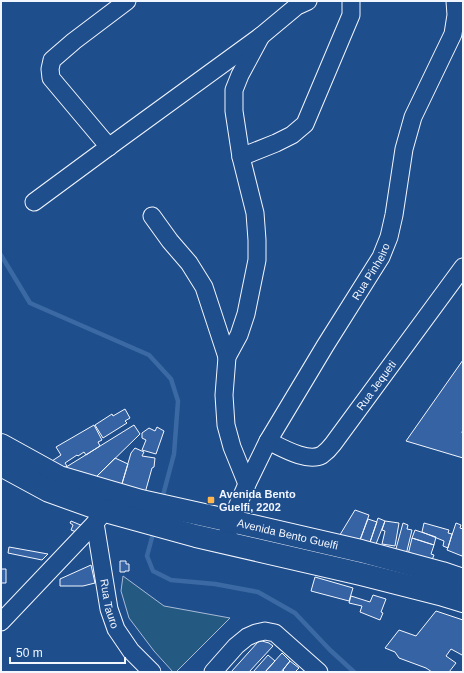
<svg xmlns="http://www.w3.org/2000/svg" width="464" height="673" font-family="Helvetica,sans-serif">
  <style>
    .green { fill: #245a82; stroke: #a8bbd7 }
    .lines { fill: none; stroke-linecap: round; stroke-linejoin: round }
    .stream { stroke: #3b69a3; stroke-width: 4.5 }
    .building { fill: #3563a3; stroke: #f2f6ff }
    .minor-casing { stroke: #f2f6ff; stroke-width: 19 }
    .major-casing { stroke: #f2f6ff; stroke-width: 24 }
    .minor { stroke: #1f4e8c; stroke-width: 17 }
    .major { stroke: #1f4e8c; stroke-width: 22 }
    .poi-dot { fill: #ffb74d; stroke: #1f4e8c; stroke-width: 1.5 }
    .labels { text-anchor: middle; stroke-width: 3; stroke-linejoin: round; paint-order: stroke }
    .street-label { font-size: 11px; fill: #f2f6ff; stroke: #1f4e8c }
    .poi-label { font-size: 11px; font-weight: bold; fill: #f2f6ff; stroke: #1f4e8c; text-anchor: start }
  </style>
  <rect width="100%" height="100%" fill="#1f4e8c"/>
  <!-- green -->
  <path class="green" d="M123,576L164,606L230,618L176,672H173L154,651L129,618L121,591Z"/>
  <g class="lines">
    <!-- stream -->
    <path class="stream" d="M1,255L30,303L149,355L171,379L178,401L174,454L162,499
      M154,530L147,556L153,571L171,580L215,584L258,592L295,613L330,650L354,672"/>
  </g>
  <!-- building -->
  <path class="building" d="M463,360V428L462,433H463V458L406,441Z
    M125,409L130,418L125,421L127,423L103,438L95,425L112,414L113,416Z
    M94,425L102,440L98,442L100,446L86,455L84,452L78,456L77,455L65,463L67,466L63,469L49,463L61,455L56,447Z
    M134,425L140,434L94,479L63,469Z
    M157,427L164,431L156,454L142,450L146,440L142,438V433L149,428L155,431Z
    M135,448L144,452L142,456L155,458L154,467L152,468L145,493L121,487L131,453Z
    M115,458L128,464L121,487L94,479Z
    M355,510L369,515L359,543L338,538Z
    M378,518L385,521L376,544L368,548Z
    M368,519L377,522L368,548L358,545Z
    M71,521L83,526L79,533L71,530L73,525L70,523Z
    M385,521L399,523L395,546L382,544L385,531L382,530Z
    M403,523L408,525L407,529L412,530L405,559L394,556Z
    M424,523L449,530L448,533L452,534L448,548L443,546L444,541L422,532Z
    M456,523L461,525L460,528L463,529V553L462,556L447,550Z
    M415,530L436,537L434,545L412,538Z
    M412,538L434,545L431,554L434,555L430,565L407,559Z
    M9,547L48,554L42,560L8,553Z
    M120,561H126V564H129V571H125V572H120Z
    M91,565L95,583L83,586H60V579Z
    M1,569H6V583H1Z
    M315,577L353,588L349,601L311,591Z
    M373,595L386,599L381,612L383,613L380,620L360,612L362,606L349,603L351,596L370,602Z
    M436,611L463,620V654L462,655L451,649L446,656L456,663L449,672H432L426,668L399,658L395,652L385,648L399,630L416,636Z
    M262,641L269,643L273,646L249,672H231L258,642Z
    M282,653L290,661L281,672H265Z
    M268,655L275,661L265,672H253Z
    M290,661L299,668L295,672H283L284,671L283,670Z"/>
  <g class="lines">
    <defs>
      <g id="minor">
        <path d="M109,147L51,78L50,69L52,60L74,41L127,1"/>
        <path d="M241,157L276,143L292,135L305,124L351,15V1"/>
        <path d="M34,202L114,143L261,36L297,6L308,1"/>
        <path d="M152,216L170,241L189,263L204,287L227,357"/>
        <path id="s1" d="M268,441C281,447 307,463 322,455C326,452 330,448 333,444L463,267"/>
        <path d="M247,484L232,447L226,425L224,395L227,357L239,335L246,314L257,260V240L255,213L241,157L234,111V90L240,75L261,36"/>
        <path id="s2" d="M95,523L109,609L116,629L131,651L152,672"/>
        <path id="s3" d="M228,533L231,521L247,484L268,441L325,346L381,257L389,237L394,215L404,149L413,117L453,34L456,15L455,1"/>
        <path d="M1,622L95,523L105,511L109,500"/>
        <path d="M213,672L236,646L247,637L256,633L265,631L275,633L319,672"/>
      </g>
      <g id="major">
        <path id="s4" d="M1,445L59,477L141,501L231,521L361,551L442,573L463,580"/>
        <path d="M1,465L49,491L105,511L196,536L361,574L440,594L463,601"/>
      </g>
    </defs>
    <!-- minor casing -->
    <use href="#minor" class="minor-casing"/>
    <!-- major casing -->
    <use href="#major" class="major-casing"/>
    <!-- minor -->
    <use href="#minor" class="minor"/>
    <!-- major -->
    <use href="#major" class="major"/>
  </g>
  <!-- markers -->
  <rect class="poi-dot" x="207" y="496" width="8" height="8" rx="2"/>
  <g class="labels">
    <!-- street labels -->
    <g class="street-label">
      <text dy="4" stroke="none"><textPath href="#s3" startOffset="299">Rua Pinheiro</textPath></text>
      <text dy="4" stroke="none"><textPath href="#s1" startOffset="146">Rua Jequeti</textPath></text>
      <text dy="4" stroke="none"><textPath href="#s4" startOffset="302">Avenida Bento Guelfi</textPath></text>
      <text dy="4" stroke="none"><textPath href="#s2" startOffset="82">Rua Tauro</textPath></text>
    </g>
    <!-- poi labels -->
    <g class="poi-label">
      <text x="219" y="498">Avenida Bento<tspan x="219" dy="13">Guelfi, 2202</tspan></text>
    </g>
  </g>
  <!-- border -->
  <rect width="464" height="673" fill="none" stroke="#f2f6ff" stroke-width="4"/>
  <!-- scale -->
  <path d="M10 657v6h115v-6" fill="none" stroke="#f2f6ff" stroke-width="2"/>
  <text x="16" y="657" font-size="12" fill="#f2f6ff" stroke="#1f4e8c" stroke-width="3" paint-order="stroke">50 m</text>
</svg>
